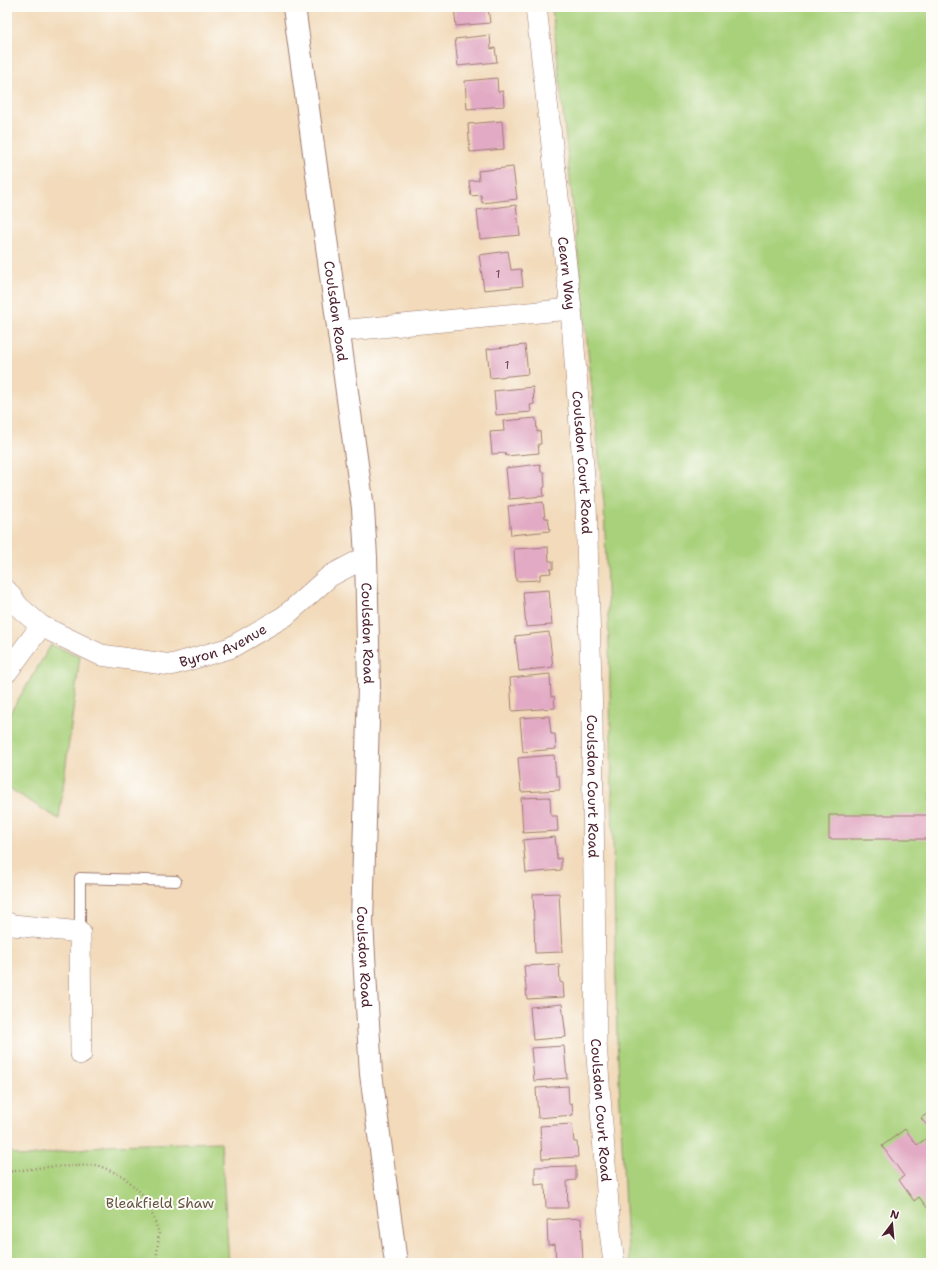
<svg xmlns="http://www.w3.org/2000/svg" width="938" height="1270" font-family="'Shantell Sans',sans-serif">
  <style>
    .green { fill: #a9d17c; stroke: #7a7854 }
    .building { fill: #e2aac4 }
    .lines { fill: none; stroke-linecap: round; stroke-linejoin: round }
    .lane-casing { stroke: #9e7c72; stroke-width: 12 }
    .street-casing { stroke: #9e7c72; stroke-width: 22 }
    .secondary-casing { stroke: #9e7c72; stroke-width: 24 }
    .path { stroke: #9e7c72; stroke-width: 2.5; stroke-dasharray: 1 3; stroke-linecap: butt }
    .lane { stroke: #fff; stroke-width: 10 }
    .street { stroke: #fff; stroke-width: 21 }
    .secondary { stroke: #fff; stroke-width: 22 }
    .labels { text-anchor: middle; stroke-width: 4; stroke-linejoin: round; paint-order: stroke }
    .number-label { font-size: 12px; fill: #704251 }
    .street-label { font-size: 14px; fill: #4a1f2b; stroke: #fdfcf7 }
    .park-label { font-size: 14px; fill: #665443; stroke: #fdfcf7 }
  </style>
  <rect width="100%" height="100%" fill="#fdfcf7"/>
  <filter id="ink" filterUnits="userSpaceOnUse"><feTurbulence type="fractalNoise" baseFrequency=".025" numOctaves="2"/><feDisplacementMap in="SourceGraphic" scale="8" xChannelSelector="R" yChannelSelector="G"/><feConvolveMatrix kernelMatrix="1 2 1 2 8 2 1 2 1" color-interpolation-filters="sRGB"/></filter>
  <filter id="wash" filterUnits="userSpaceOnUse"><feTurbulence type="fractalNoise" baseFrequency=".012" numOctaves="4" result="noise"/><feDisplacementMap in="SourceGraphic" scale="16" xChannelSelector="R" yChannelSelector="G"/><feGaussianBlur stdDeviation="0.9" result="paint"/><feColorMatrix in="noise" values="0 0 0 0 0 0 0 0 0 0 0 0 0 0 0 0 0 1.4 0 .05"/><feComposite in="paint" operator="in"/></filter>
  <g filter="url(#wash)">
    <rect width="100%" height="100%" fill="#f2daba"/>
    <!-- green -->
    <path class="green" d="M552,7H931V1263H630L626,1228L617,1039L609,645L604,504Z
      M51,645L80,656L59,819L7,787V718Z
      M221,1142L229,1263H7V1151L22,1157L109,1145Z"/>
    <g id="blocks">
      <!-- building -->
      <path class="building" d="M454,7H488L490,23L456,26Z
        M490,35L491,49L495,48L497,62L458,66L455,39Z
        M497,78L498,92L503,91L504,106L467,109L465,81Z
        M502,121L504,149L470,152L468,124Z
        M513,167L517,199L482,203L481,195L471,196L469,181L479,180L478,171Z
        M516,205L520,235L480,239L477,210Z
        M508,251L511,270L521,269L523,286L484,290L479,255Z
        M525,345L528,374L490,378L487,349Z
        M533,387L534,404L530,405L531,412L496,415L494,391Z
        M536,418L537,432L540,431L541,444H538L539,453L506,456L505,453L492,454L490,432L504,431L503,421Z
        M540,464L541,472H544L545,487L543,488L544,496L509,499L506,468Z
        M543,502L545,518H548L550,531L511,535L508,506Z
        M548,547L549,561H553V569H550L551,573L540,574V580L516,581L514,549Z
        M549,590L552,625L526,627L523,592Z
        M549,632L553,667L519,671L515,636Z
        M550,674L551,697L554,696L555,708L512,711L510,678Z
        M549,716L551,734H555L556,749L523,752L520,718Z
        M554,755L556,776H559L560,790L521,792L518,758Z
        M550,797L551,816H557L558,831L523,833L521,798Z
        M829,815H929V839H829Z
        M555,837L557,859L561,858V870L526,873L523,840Z
        M559,893L562,952L535,953L533,894Z
        M559,964L560,982L563,983L564,997L527,999L524,966Z
        M562,1004L566,1037L533,1040L530,1007Z
        M564,1046L567,1078L534,1081L531,1048Z
        M568,1086L569,1104L572,1103L573,1115L538,1118L536,1088Z
        M931,1111V1131L921,1118Z
        M572,1124L574,1142H577L578,1157L542,1159L540,1126Z
        M905,1129L917,1145L931,1135V1213L919,1197L914,1201L899,1180L904,1176L882,1146Z
        M576,1166V1180L567,1181L568,1208H546L545,1184L535,1185V1167Z
        M581,1218L583,1263H556L555,1244L548,1245L547,1220Z"/>
    </g>
  </g>
  <g filter="url(#ink)">
    <use href="#blocks" fill-opacity="0" stroke="#9e7c72" stroke-width="1"/>
    <g class="lines">
      <defs>
        <path id="lane" d="M80,932V878L176,881"/>
        <g id="street">
          <path id="s1" d="M536,7L571,309L586,503L592,719L596,1043L610,1231L614,1263"/>
          <path d="M339,331L571,309"/>
          <path id="s2" d="M7,591L19,607L41,626L101,655L171,665L230,648L285,616L330,576L366,557"/>
          <path d="M7,672L41,626"/>
          <path d="M7,923L13,925L80,932L81,1054"/>
        </g>
        <g id="secondary">
          <path id="s3" d="M294,7L363,508L366,557L369,686L362,922L371,1074L396,1263"/>
        </g>
      </defs>
      <!-- lane casing -->
      <use href="#lane" class="lane-casing"/>
      <!-- street casing -->
      <use href="#street" class="street-casing"/>
      <!-- secondary casing -->
      <use href="#secondary" class="secondary-casing"/>
      <!-- path -->
      <path class="path" d="M7,1172L45,1167L97,1165L123,1176L146,1198L159,1233L156,1263"/>
      <!-- lane -->
      <use href="#lane" class="lane"/>
      <!-- street -->
      <use href="#street" class="street"/>
      <!-- secondary -->
      <use href="#secondary" class="secondary"/>
    </g>
  </g>
  <g class="labels">
    <!-- number labels -->
    <g class="number-label">
      <text x="498" y="278">1</text>
      <text x="507" y="369">1</text>
    </g>
    <!-- street labels -->
    <g class="street-label">
      <text dy="5" stroke="none"><textPath href="#s1" startOffset="268">Cearn Way</textPath></text>
      <text dy="5" stroke="none"><textPath href="#s3" startOffset="307">Coulsdon Road</textPath></text>
      <text dy="5" stroke="none"><textPath href="#s1" startOffset="458">Coulsdon Court Road</textPath></text>
      <text dy="5" stroke="none"><textPath href="#s3" startOffset="631">Coulsdon Road</textPath></text>
      <text dy="5" stroke="none"><textPath href="#s2" startOffset="242">Byron Avenue</textPath></text>
      <text dy="5" stroke="none"><textPath href="#s1" startOffset="782">Coulsdon Court Road</textPath></text>
      <text dy="5" stroke="none"><textPath href="#s3" startOffset="955">Coulsdon Road</textPath></text>
      <text dy="5" stroke="none"><textPath href="#s1" startOffset="1106">Coulsdon Court Road</textPath></text>
    </g>
    <!-- park labels -->
    <g class="park-label">
      <text x="160" y="1208">Bleakfield Shaw</text>
    </g>
  </g>
  <!-- margin -->
  <rect width="938" height="1270" fill="none" stroke="#fdfcf7" stroke-width="24"/>
  <!-- north arrow -->
  <g transform="translate(892 1224) rotate(16)" stroke="#fdfcf7" stroke-width="3" paint-order="stroke">
  <path d="M0-3L7 15L0 10L-7 15Z" fill="#4a1f2b"/>
  <text y="-6" font-size="11" font-weight="bold" text-anchor="middle" fill="#4a1f2b">N</text>
  </g>
</svg>
